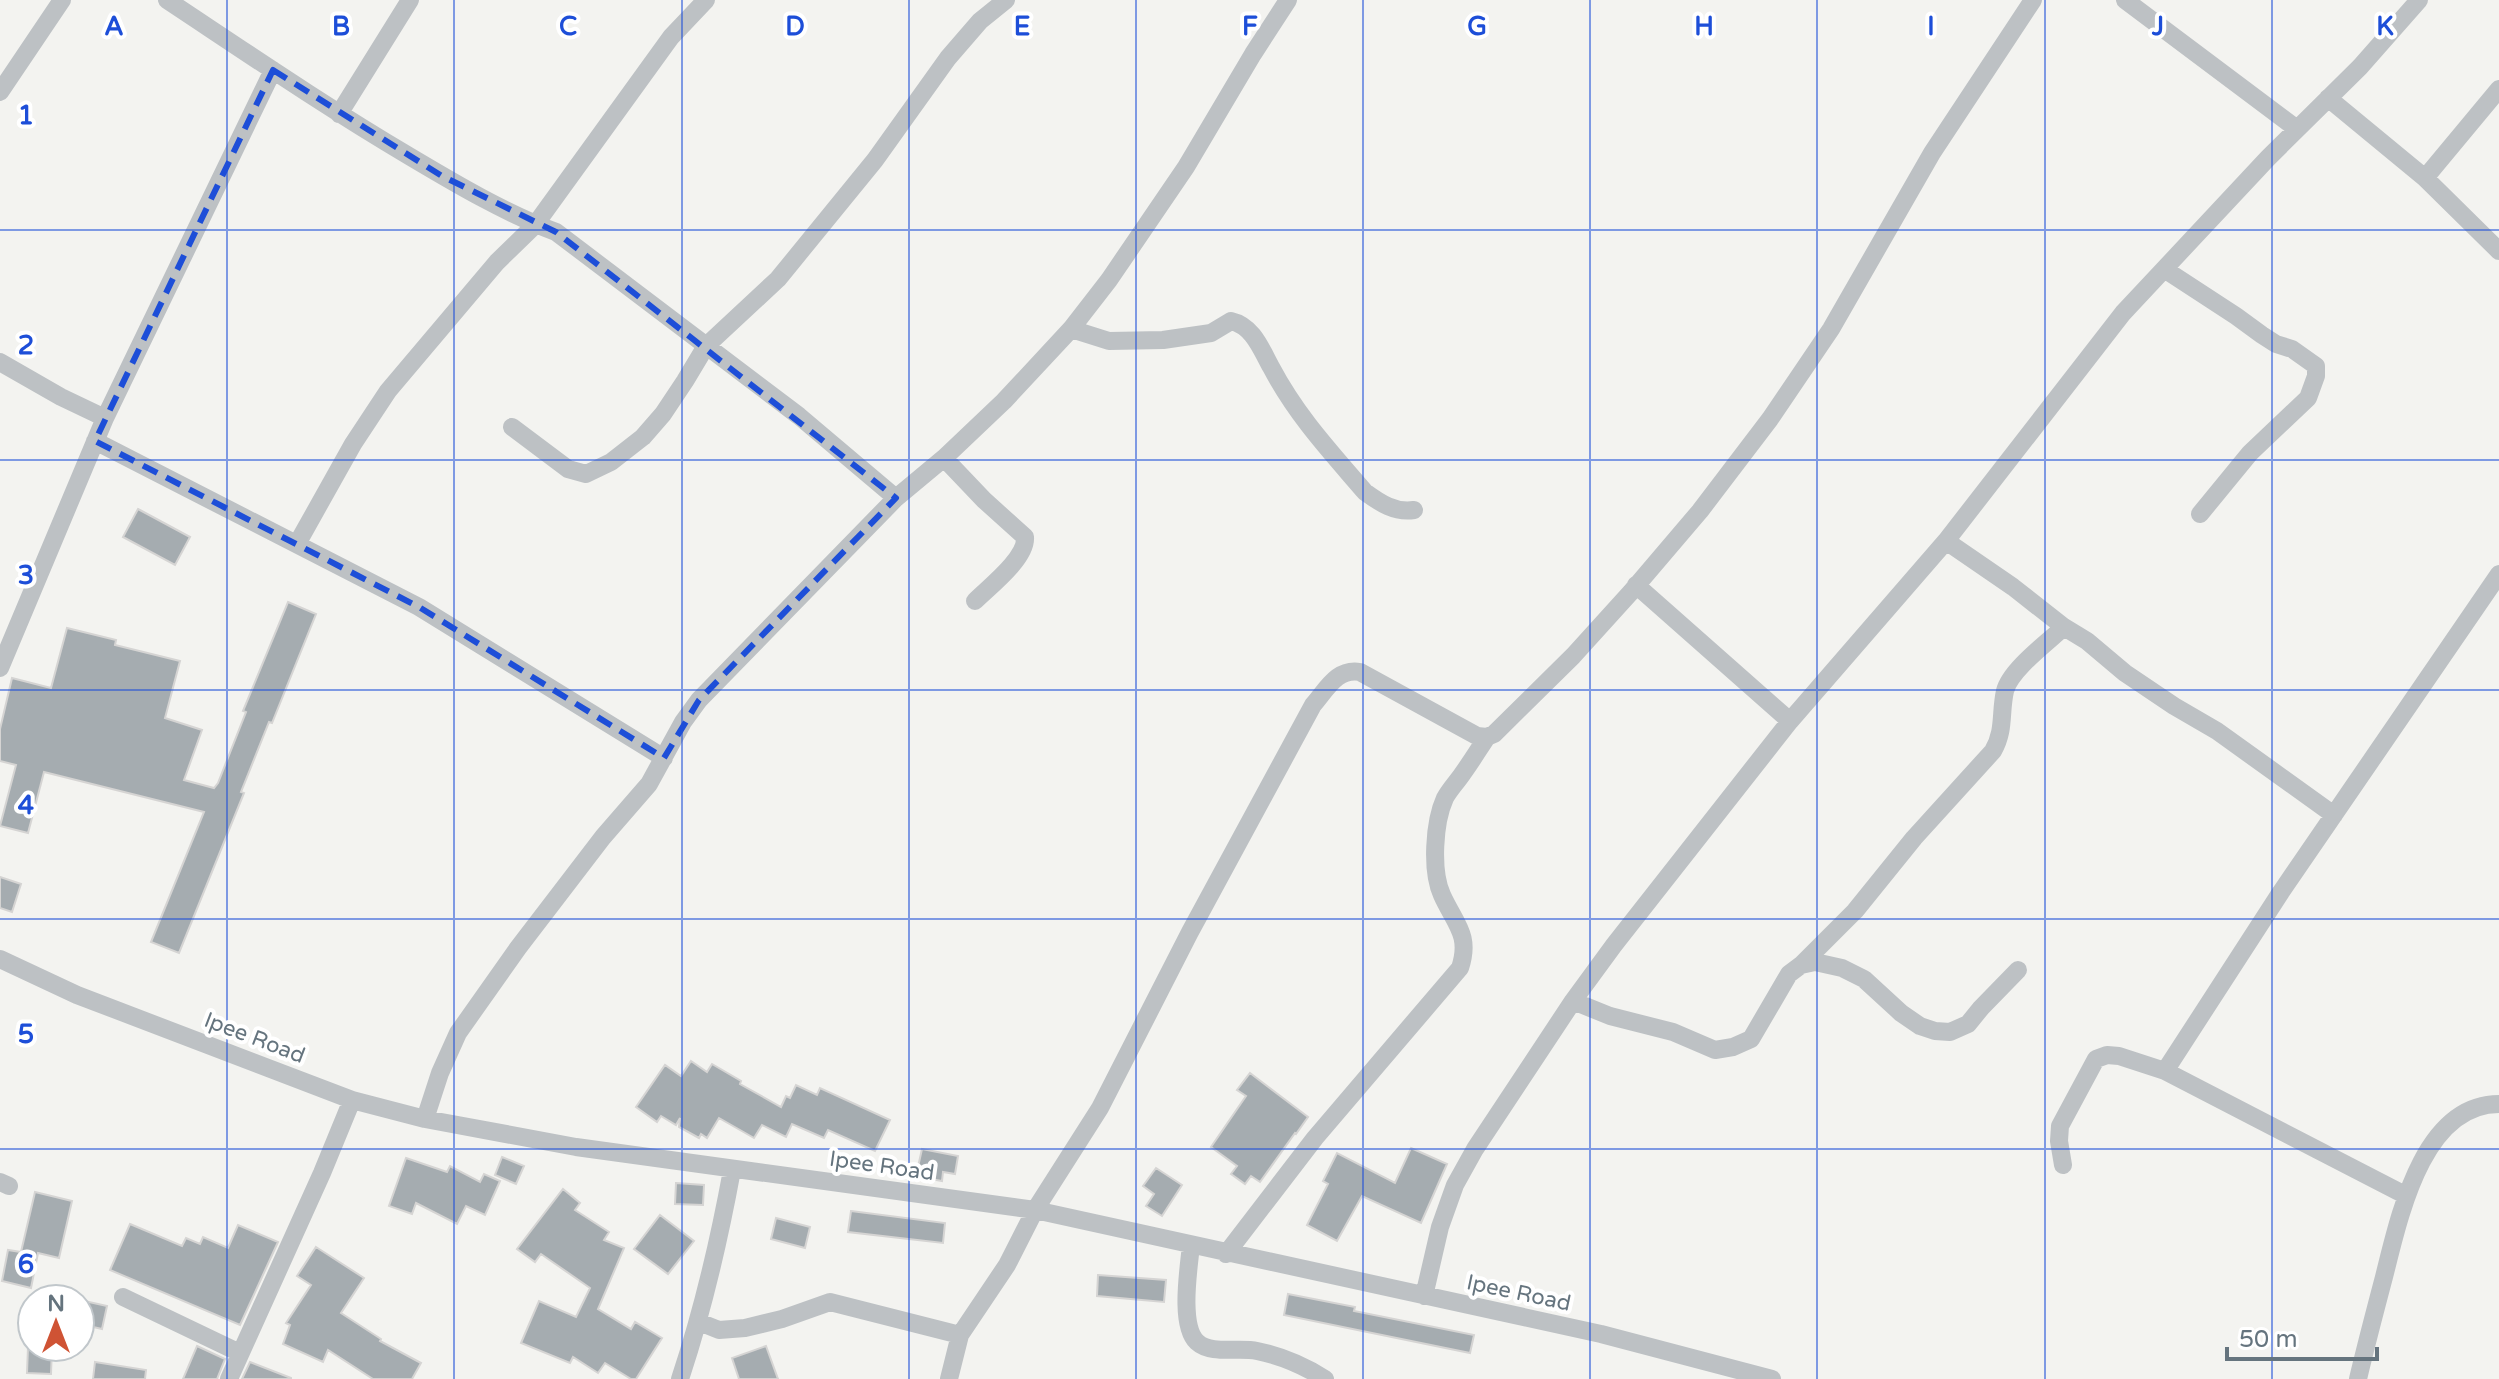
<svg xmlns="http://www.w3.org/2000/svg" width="2499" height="1379" font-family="'Varela Round',sans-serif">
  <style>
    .building { fill: #a5acb0; stroke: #d5d4d3; stroke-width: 2 }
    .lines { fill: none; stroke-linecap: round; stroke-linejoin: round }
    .minor { stroke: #bdc1c4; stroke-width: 18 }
    .marked { fill: none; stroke: #1d4ed8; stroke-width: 6; stroke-dasharray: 16 10; stroke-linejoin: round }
    .grid { fill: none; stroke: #1d4ed8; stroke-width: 2; stroke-opacity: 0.55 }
    .labels { text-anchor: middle; stroke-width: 8; stroke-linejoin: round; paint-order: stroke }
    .street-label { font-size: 22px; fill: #65747e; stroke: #fff }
    .grid-label { font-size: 26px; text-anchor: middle; font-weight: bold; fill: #1d4ed8; stroke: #fff; stroke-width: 8; stroke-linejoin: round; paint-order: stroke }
  </style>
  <rect width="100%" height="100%" fill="#f3f3f0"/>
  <!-- building -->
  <path class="building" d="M138,509L190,537L175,565L123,537Z
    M288,602L316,614L272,723L269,722L241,792L244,793L179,953L151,942L204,812L44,772L28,833L0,826L16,765L0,761V729L12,678L51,688L67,628L116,640L115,645L180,661L165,718L202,730L184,780L214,788L218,783L246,712L243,711Z
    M0,877L21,884L12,912L0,908Z
    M691,1061L707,1072L712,1064L741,1081L740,1084L781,1107L786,1096L790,1098L796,1085L817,1095L820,1088L890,1120L875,1151L828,1130L824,1138L792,1124L786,1137L762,1125L754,1138L719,1118L707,1138L701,1134L699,1138L679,1127L680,1118L676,1125L661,1116L657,1122L636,1107L665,1065L681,1076Z
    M1250,1073L1308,1117L1296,1134L1295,1133L1260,1182L1251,1176L1245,1184L1231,1174L1237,1166L1211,1147L1246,1096L1237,1090Z
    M1411,1148L1447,1164L1421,1223L1362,1196L1337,1241L1307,1225L1328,1184L1323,1181L1337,1153L1395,1183Z
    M922,1149L958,1156L955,1174L943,1172L942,1181L925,1178L927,1168L918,1167Z
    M502,1157L524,1166L516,1184L495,1175Z
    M406,1158L447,1172L450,1166L480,1182L484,1174L500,1181L485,1215L466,1206L457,1224L416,1203L412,1214L389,1206Z
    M1156,1168L1182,1185L1162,1216L1146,1206L1154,1194L1143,1186Z
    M676,1183L704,1185L703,1205L675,1204Z
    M563,1189L580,1203L575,1210L609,1232L604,1240L624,1248L598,1309L631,1329L635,1322L662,1338L636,1379H631L605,1363L598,1373L573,1357L570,1363L521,1343L539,1301L576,1317L590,1288L541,1254L535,1262L517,1249Z
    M35,1192L72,1201L59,1258L38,1253L31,1288L2,1281L8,1250L21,1252Z
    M851,1211L945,1223L943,1243L848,1232Z
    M660,1215L694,1241L668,1274L634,1249Z
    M776,1218L810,1227L805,1248L771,1239Z
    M130,1224L182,1246L186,1238L200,1244L203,1237L228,1248L238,1225L278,1242L240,1325L110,1270Z
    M316,1247L364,1278L341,1313L381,1339L380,1341L421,1363L412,1379H373L328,1350L323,1362L283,1344L290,1325L286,1323L311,1285L297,1276Z
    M1098,1275L1166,1280L1164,1302L1097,1296Z
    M1288,1294L1355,1307L1354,1311L1474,1335L1470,1353L1284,1315Z
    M80,1300L107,1306L102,1329L80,1324Z
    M197,1346L225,1359L217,1379H183Z
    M766,1346L778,1379H739L732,1358Z
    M28,1347H52L51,1374L27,1373Z
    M95,1362L146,1370L145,1379H93Z
    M250,1362L291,1378V1379H242Z"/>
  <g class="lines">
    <!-- minor -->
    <path class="minor" d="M167,0C247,53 326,107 409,156C456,184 505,213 556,232L799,416L896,498
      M2125,0L2297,129
      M0,92L62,0
      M2328,98L2425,178L2499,251
      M339,114L410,0
      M2425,178L2499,89
      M2164,269L2236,316L2262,335L2276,344L2292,349L2316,366V376L2308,398L2250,453L2200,514
      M1071,329L1109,341L1163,340L1211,333L1231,321C1253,326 1261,349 1271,367C1297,416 1329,450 1365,492C1380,503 1395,513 1414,510
      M0,362L61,397L105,418
      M512,427L568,469L586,474L611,462L643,437L663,414L685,381L706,346L778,279L875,160L948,58L980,21L1006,0
      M95,441L419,607L664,758
      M944,458L984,500L1025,537C1027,558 989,587 975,601
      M1946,541L2013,587L2064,627L2087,641L2125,673L2174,706L2217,731L2334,815
      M297,544L353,444L388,391L497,262L535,225L671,37L706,0
      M1636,585L1790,721
      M0,668L105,418L273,70
      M0,959L77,995L352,1100L425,1119L576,1147L1035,1210L1601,1334L1772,1379
      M1801,965L1855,911L1914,838L1993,751C2005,730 2000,713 2005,691C2010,670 2048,642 2064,627
      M1573,1001L1610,1016L1673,1032L1715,1050L1733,1047L1751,1039L1789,974L1801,965L1815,962L1842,968L1864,979L1901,1013L1920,1026L1935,1031L1950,1032L1968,1024L1981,1008L2018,970
      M2165,1071L2281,892L2499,574
      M425,1119L440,1073L458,1033L518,948L603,837L649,784L683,722L699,700L896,498L944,458L1004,401L1071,329L1109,280L1186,167L1253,54L1288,0
      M2063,1165L2059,1141L2060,1126L2096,1059L2107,1055L2119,1056L2165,1071L2405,1195
      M0,1182L9,1186
      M1191,1245C1189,1267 1179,1325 1197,1342C1211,1355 1239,1347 1257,1351C1282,1356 1303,1365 1325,1379
      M1226,1254L1315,1138L1460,968C1471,935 1455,924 1442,895C1431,871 1434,822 1445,798C1450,789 1457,782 1463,773C1471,762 1479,749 1487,737
      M1424,1296L1440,1227L1455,1185L1475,1149L1573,1001L1614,945L1790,721L1946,541L2123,313L2268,158L2360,67L2419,0
      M123,1297L240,1353
      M699,1322L719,1330L745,1328L782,1319L830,1302L960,1335
      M229,1379L322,1173L352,1100
      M680,1379C703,1310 719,1241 732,1170
      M949,1379L960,1335L1007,1265L1035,1210L1100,1108L1190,932L1313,705C1327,689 1337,668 1360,672L1477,736L1487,737L1494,734L1573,656L1631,592L1700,511L1770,419L1831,329L1932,153L2033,0
      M2358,1379C2366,1345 2375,1311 2384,1277C2399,1218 2422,1104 2499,1104"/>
  </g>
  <!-- marked area -->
  <path class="marked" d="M273,70L442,176L556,232L896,498L699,700L664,758L419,607L95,441Z"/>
  <!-- grid -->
  <path class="grid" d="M227,0V1379M454,0V1379M682,0V1379M909,0V1379M1136,0V1379M1363,0V1379M1590,0V1379M1817,0V1379M2045,0V1379M2272,0V1379M0,230H2499M0,460H2499M0,690H2499M0,919H2499M0,1149H2499"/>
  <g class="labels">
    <!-- street labels -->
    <g class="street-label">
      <text transform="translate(255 1037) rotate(21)" y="8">Ipee Road</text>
      <text transform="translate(882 1165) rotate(8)" y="8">Ipee Road</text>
      <text transform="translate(1519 1292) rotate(12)" y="8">Ipee Road</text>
    </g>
  </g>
  <g class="grid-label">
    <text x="114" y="35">A</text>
    <text x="341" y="35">B</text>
    <text x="568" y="35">C</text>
    <text x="795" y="35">D</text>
    <text x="1022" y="35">E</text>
    <text x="1250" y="35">F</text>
    <text x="1477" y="35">G</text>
    <text x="1704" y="35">H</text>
    <text x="1931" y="35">I</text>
    <text x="2158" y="35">J</text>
    <text x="2385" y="35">K</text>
    <text x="26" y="124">1</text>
    <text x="26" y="354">2</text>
    <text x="26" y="584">3</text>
    <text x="26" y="814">4</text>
    <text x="26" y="1043">5</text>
    <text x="26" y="1273">6</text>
  </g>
  <!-- north arrow -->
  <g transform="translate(56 1323)"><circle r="38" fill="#ffffff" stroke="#c1c7cb" stroke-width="2"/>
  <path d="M0-6L14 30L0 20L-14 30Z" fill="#cf5334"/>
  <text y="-12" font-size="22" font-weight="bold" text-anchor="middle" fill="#65747e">N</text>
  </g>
  <!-- scale -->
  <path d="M2227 1347v12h150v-12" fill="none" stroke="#65747e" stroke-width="4"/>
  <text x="2239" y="1347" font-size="24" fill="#65747e" stroke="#ffffff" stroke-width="6" paint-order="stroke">50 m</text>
</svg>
